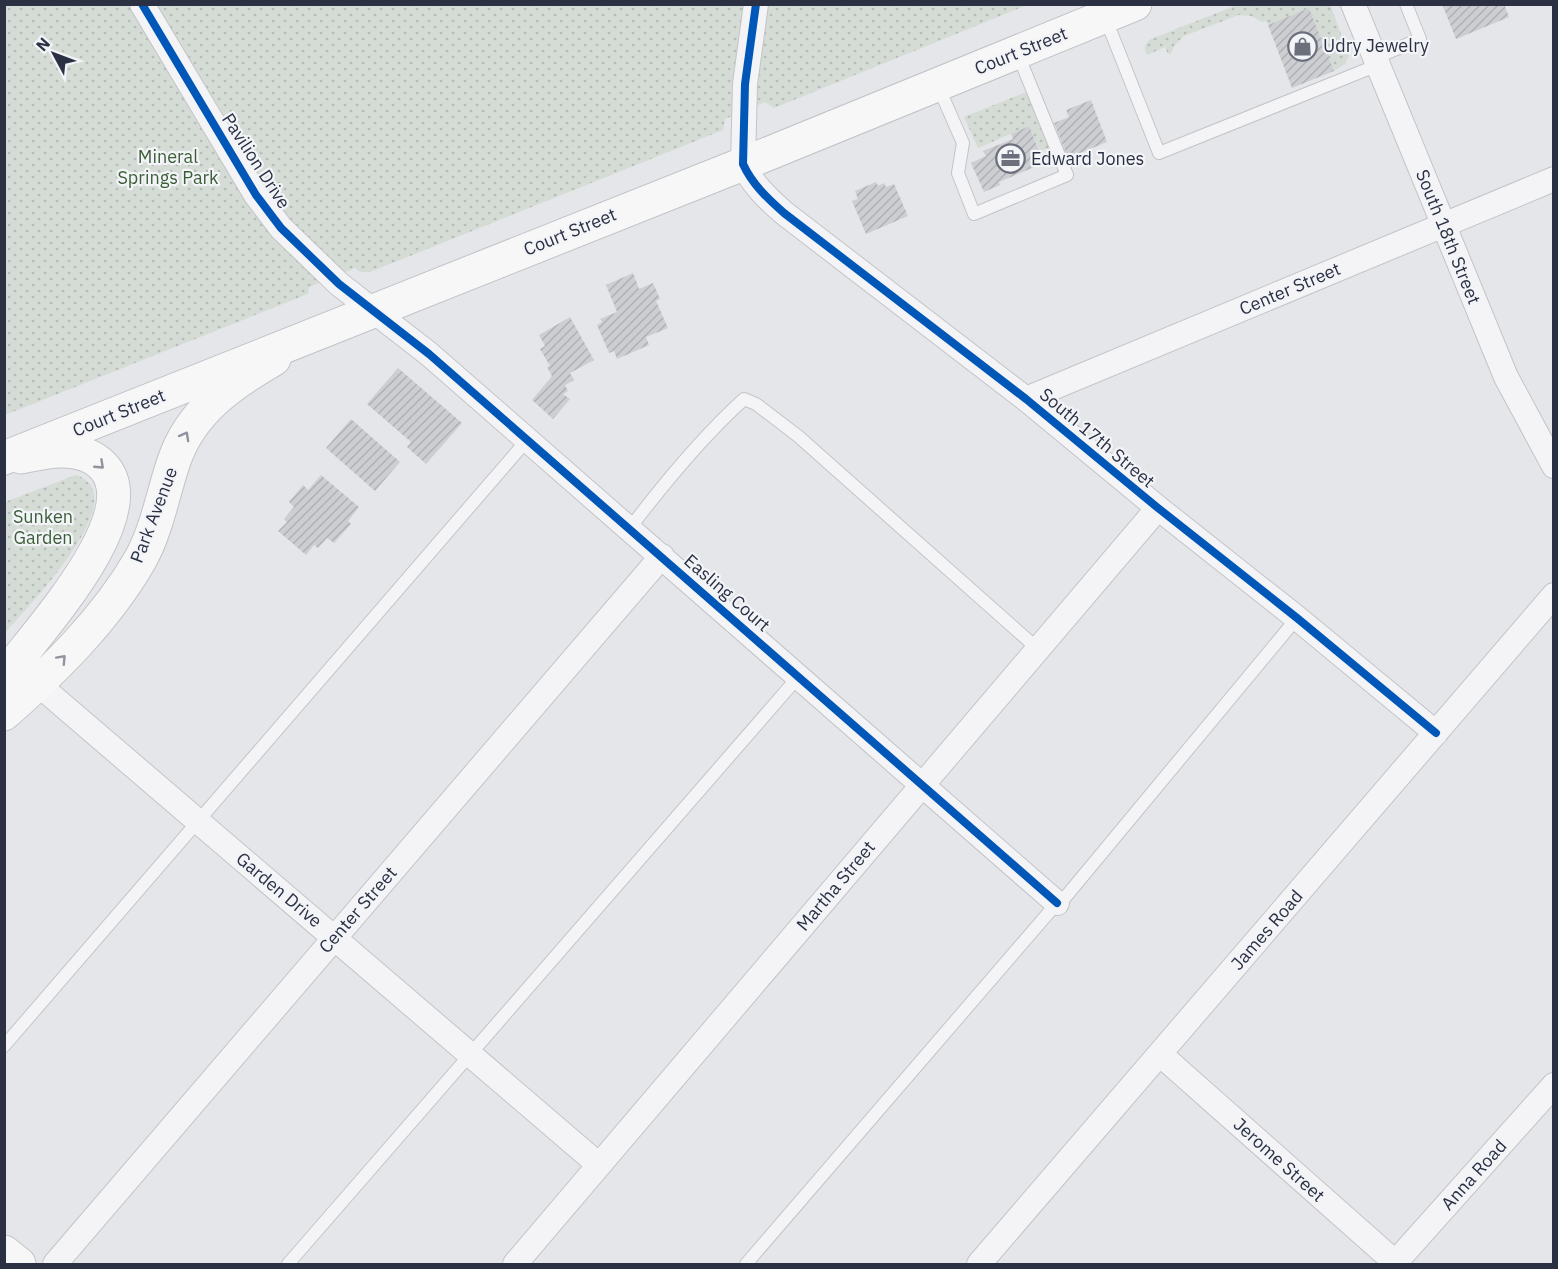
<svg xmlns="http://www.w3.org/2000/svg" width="1558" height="1269" font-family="'IBM Plex Sans',sans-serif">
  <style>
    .green { fill: url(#green-dots) }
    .building { fill: url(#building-hatch) }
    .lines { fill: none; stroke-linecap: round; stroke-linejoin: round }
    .lane-casing { stroke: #c3c4c7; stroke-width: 14 }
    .street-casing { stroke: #c3c4c7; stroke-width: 26 }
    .secondary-casing { stroke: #c3c4c7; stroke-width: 35 }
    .primary-casing { stroke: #c0c3c7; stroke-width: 35 }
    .lane { stroke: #f4f4f6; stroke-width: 12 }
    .street { stroke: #f4f4f6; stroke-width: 24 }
    .secondary { stroke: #f7f7f8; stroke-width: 33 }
    .primary { stroke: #f7f7f8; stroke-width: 33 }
    .cycleway-casing { stroke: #f3f4f8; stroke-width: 11 }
    .cycleway { stroke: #0057b8; stroke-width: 8 }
    .oneway { stroke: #91949e }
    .labels { text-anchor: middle; stroke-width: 4.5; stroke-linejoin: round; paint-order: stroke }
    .poi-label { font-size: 18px; fill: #2b3143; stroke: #f3f4f8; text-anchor: start }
    .street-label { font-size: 18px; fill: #2b3143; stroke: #f3f4f8 }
    .park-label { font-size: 18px; fill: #3b5e38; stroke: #f3f4f8 }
  </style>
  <defs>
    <pattern id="green-dots" width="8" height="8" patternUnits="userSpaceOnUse" patternTransform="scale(1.5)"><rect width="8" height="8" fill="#d4dcd5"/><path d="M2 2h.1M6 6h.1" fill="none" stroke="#b6bdb8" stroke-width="1.8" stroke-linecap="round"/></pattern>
    <pattern id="building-hatch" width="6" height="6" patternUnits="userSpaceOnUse" patternTransform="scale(1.5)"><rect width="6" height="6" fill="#cdced1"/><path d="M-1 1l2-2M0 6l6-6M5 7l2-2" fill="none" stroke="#b0b1b5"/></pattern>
  </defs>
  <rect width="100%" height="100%" fill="#e5e6e9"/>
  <!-- green -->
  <path class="green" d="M1330,4L1349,56L1345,64L1334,71L1309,8L1268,25L1266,21L1262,22L1251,16L1239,15L1184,36L1174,46L1171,54H1168L1165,47L1147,55C1144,48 1144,44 1151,39L1237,5Z
    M5,5H1027L774,108L765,102L725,119L723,130L370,272H360L355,268L309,287L308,294L5,415Z
    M1026,92L1049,148L1040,151L1029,126L978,148L964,117Z
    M76,475C138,496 25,609 5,633V502Z"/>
  <!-- building -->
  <path class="building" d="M1442,4H1504L1509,17L1456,39Z
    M1309,8L1334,71L1292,88L1268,25Z
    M1091,100L1107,142L1068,158L1054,123L1069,117L1066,110Z
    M1029,126L1044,163L999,182L1000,185L984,192L971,163L986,156L983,151L1013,139L1011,134Z
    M876,182L878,186L884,183L886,187L894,184L908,216L866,234L852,201L858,199L855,191Z
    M633,273L639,289L653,283L660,299L656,301L668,328L646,337L649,345L617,359L614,351L609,353L597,325L602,322L600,319L617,312L606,285Z
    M570,317L594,360L570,373L574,380L565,385L568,391L563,394L570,399L553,419L532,400L552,376L547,367L550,366L540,349L545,346L539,335Z
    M398,368L462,423L426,464L407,447L411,442L367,404Z
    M351,419L400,462L375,491L326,448Z
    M321,475L359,507L348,521L351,524L334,543L327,538L318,548L314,545L306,555L278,531L287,522L284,519L294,507L289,502L303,485L308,490Z"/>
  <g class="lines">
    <defs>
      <path id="lane" d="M1105,17L1159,153L1378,65
        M1375,58L1420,39L1406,4
        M938,86L963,143L958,173L974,214L1067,175L1017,52
        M630,528C665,482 701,438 744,399L756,404L798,436L1039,650
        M4,1046L528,439
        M288,1264L799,676
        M746,1264L1057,903L1063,900L1297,618"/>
      <path id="street" d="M142,4L256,195L281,228L339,284L429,354L1057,903
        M756,4L745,84L743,164C752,184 768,199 784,213L1026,399L1158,508L1297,618L1436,733
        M1353,4L1506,377L1554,466
        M1026,399L1554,179
        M25,673L599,1165
        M1161,1055L1397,1264
        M55,1264L662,556
        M515,1264L1158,508
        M979,1264L1554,595
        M1394,1264L1554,1085"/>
      <path id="secondary" d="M4,677C32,637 149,515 103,466C82,444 47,451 21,457
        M4,714C55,669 106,619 140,560C157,530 163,493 174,461C191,411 231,384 274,359
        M4,1252L19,1264"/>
      <path id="primary" d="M4,458L743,164L1135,4"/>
    </defs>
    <!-- lane casing -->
    <use href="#lane" class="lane-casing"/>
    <!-- street casing -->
    <use href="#street" class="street-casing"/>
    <!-- secondary casing -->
    <use href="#secondary" class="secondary-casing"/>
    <!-- primary casing -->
    <use href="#primary" class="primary-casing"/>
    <!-- lane -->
    <use href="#lane" class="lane"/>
    <!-- street -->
    <use href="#street" class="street"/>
    <!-- secondary -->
    <use href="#secondary" class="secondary"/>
    <!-- primary -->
    <use href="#primary" class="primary"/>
    <defs>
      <path id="cycleway" d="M142,4L256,195L281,228L339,284L429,354L1057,903
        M756,4L745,84L743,164C752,184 768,199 784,213L1026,399L1158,508L1297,618L1436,733"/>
    </defs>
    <!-- cycleway casing -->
    <use href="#cycleway" class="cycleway-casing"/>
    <!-- cycleway -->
    <use href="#cycleway" class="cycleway"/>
  </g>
  <!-- one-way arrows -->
  <defs><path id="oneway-chevron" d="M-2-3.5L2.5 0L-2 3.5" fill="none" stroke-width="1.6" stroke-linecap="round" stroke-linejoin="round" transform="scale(1.5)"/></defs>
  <g class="oneway">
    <use href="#oneway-chevron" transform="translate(185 436) rotate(-61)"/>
    <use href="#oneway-chevron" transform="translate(100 465) rotate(43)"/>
    <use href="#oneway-chevron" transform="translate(62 659) rotate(-47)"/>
  </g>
  <!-- icons -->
  <defs>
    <symbol id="shop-ring" viewBox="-11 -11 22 22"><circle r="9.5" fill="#f3f4f8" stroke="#6c707d" stroke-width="1.5"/><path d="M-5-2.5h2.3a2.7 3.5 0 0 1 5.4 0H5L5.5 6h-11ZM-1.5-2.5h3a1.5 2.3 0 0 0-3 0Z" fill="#6c707d"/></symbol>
    <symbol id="office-ring" viewBox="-11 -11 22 22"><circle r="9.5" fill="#f3f4f8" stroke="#6c707d" stroke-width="1.5"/><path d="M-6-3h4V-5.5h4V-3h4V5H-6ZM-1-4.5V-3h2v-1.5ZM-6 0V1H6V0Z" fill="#6c707d"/></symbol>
  </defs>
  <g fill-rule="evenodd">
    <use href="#shop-ring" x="1286" y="30" width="33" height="33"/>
    <use href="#office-ring" x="994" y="142" width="33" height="33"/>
  </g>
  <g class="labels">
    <!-- poi labels -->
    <g class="poi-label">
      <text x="1323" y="52">Udry Jewelry</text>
      <text x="1031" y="165">Edward Jones</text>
    </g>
    <!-- street labels -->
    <g class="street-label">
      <text transform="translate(1021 51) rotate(-22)" y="6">Court Street</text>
      <text transform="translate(256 161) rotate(57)" y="6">Pavilion Drive</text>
      <text transform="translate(570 232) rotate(-22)" y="6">Court Street</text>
      <text transform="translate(1448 237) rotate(68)" y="6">South 18th Street</text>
      <text transform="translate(1290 289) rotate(-23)" y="6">Center Street</text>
      <text transform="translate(119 413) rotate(-22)" y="6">Court Street</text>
      <text transform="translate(1097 438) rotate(40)" y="6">South 17th Street</text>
      <text transform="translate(154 515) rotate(-69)" y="6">Park Avenue</text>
      <text transform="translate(727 593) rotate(41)" y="6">Easling Court</text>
      <text transform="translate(836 886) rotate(-50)" y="6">Martha Street</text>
      <text transform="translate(279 890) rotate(40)" y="6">Garden Drive</text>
      <text transform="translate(358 910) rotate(-49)" y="6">Center Street</text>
      <text transform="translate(1267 930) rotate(-49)" y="6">James Road</text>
      <text transform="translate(1279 1160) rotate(42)" y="6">Jerome Street</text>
      <text transform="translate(1474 1175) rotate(-48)" y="6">Anna Road</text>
    </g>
    <!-- park labels -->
    <g class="park-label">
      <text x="168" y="163">Mineral<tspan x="168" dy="21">Springs Park</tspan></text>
      <text x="43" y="523">Sunken<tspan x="43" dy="21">Garden</tspan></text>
    </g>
  </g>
  <!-- border -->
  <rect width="1558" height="1269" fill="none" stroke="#2b3143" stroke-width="12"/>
  <!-- north arrow -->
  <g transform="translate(54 54) rotate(311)" stroke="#f3f4f8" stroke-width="4.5" paint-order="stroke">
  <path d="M0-4.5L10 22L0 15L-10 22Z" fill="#2b3143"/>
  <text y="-9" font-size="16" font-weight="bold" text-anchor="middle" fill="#2b3143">N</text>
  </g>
</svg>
